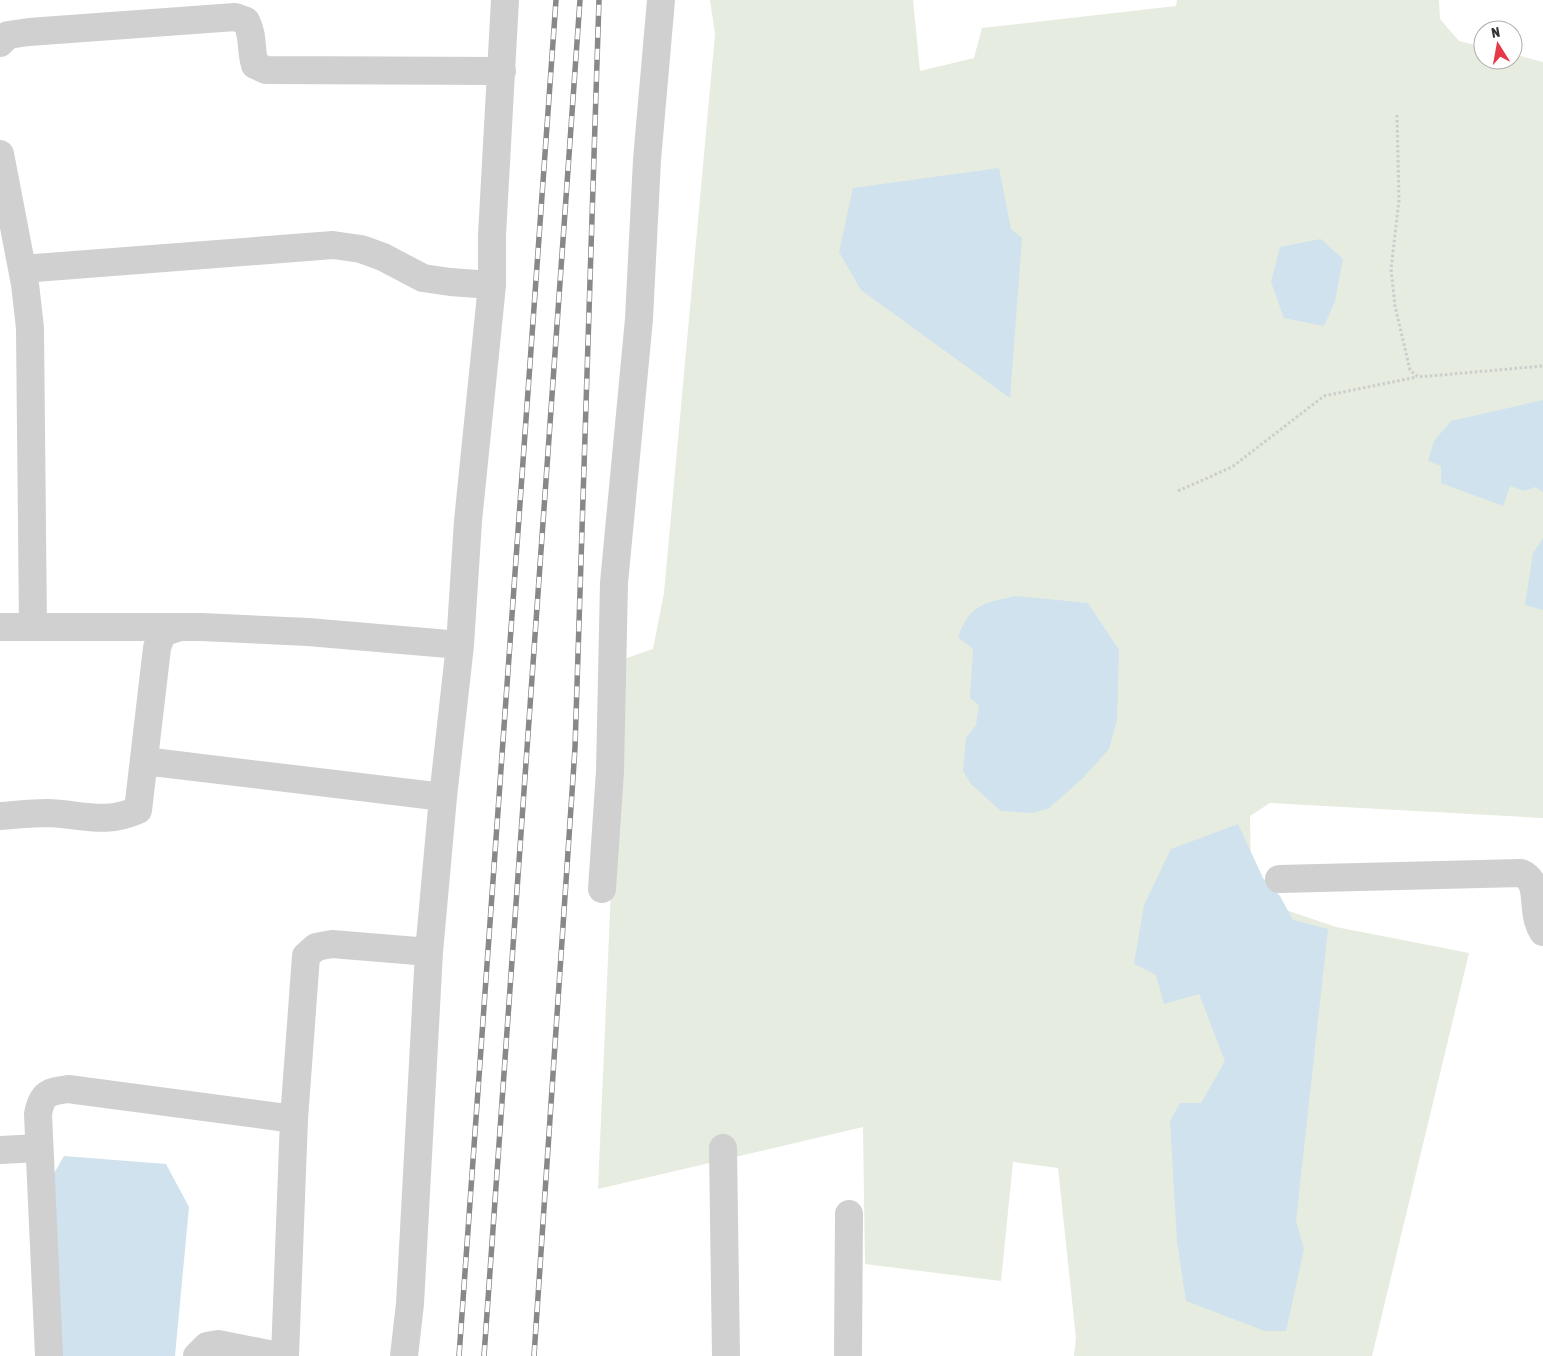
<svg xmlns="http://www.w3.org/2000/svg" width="1543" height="1356" font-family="'Asap Condensed',sans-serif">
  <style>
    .green { fill: #e6ecdf }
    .water { fill: #cfe2ee }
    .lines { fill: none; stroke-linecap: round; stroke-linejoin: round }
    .path { stroke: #cdcdcd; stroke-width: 3; stroke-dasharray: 2.5 2.5; stroke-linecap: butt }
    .minor { stroke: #d0d0d0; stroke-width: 28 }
    .rail-casing { stroke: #888; stroke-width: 5.5 }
    .rail { stroke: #fff; stroke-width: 4; stroke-dasharray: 11; stroke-linecap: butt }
  </style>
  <rect width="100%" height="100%" fill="#fff"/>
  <!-- green -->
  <path class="green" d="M710,0H913L920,71L974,58L982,28L1176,6L1177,0H1439L1440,19L1459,41L1483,47V60H1513V54L1543,62V818L1270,803L1250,816L1251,881L1274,906L1336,927L1469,953L1372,1356H1074L1076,1338L1058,1168L1013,1162L1001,1281L865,1264L863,1127L598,1189L621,660L653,649L664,593L715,34Z"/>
  <!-- water -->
  <path class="water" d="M999,168L1011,229L1022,238L1010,398L861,290L839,252L853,188Z
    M1321,239L1343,259L1335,301L1324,326L1284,318L1271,282L1280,247Z
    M1543,400V492L1535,487L1525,491L1510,486L1503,506L1441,483V466L1428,461L1434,441L1451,421Z
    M1543,538V610L1525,605L1533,553Z
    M1015,596L1088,603L1119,650L1117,720L1109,749L1083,778L1049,808L1033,813L1001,811L971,784L963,771L966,738L976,725L979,705L970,698L973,649L958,637C971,603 983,604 1015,596Z
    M1238,824L1263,878L1280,896L1293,920L1328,929L1296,1221L1304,1249L1286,1331H1265L1186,1301L1177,1241L1170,1121L1180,1103H1201L1225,1061L1199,994L1164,1004L1156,975L1134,964L1144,905L1171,849Z
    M64,1156L166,1164L189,1207L175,1356H56L49,1182Z"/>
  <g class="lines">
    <!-- path -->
    <path class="path" d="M1397,115L1399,200L1391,269L1395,306L1410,370L1418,377L1543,366
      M1178,491L1232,467L1324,396L1417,377"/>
    <!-- minor -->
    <path class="minor" d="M0,43L8,35L29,32L235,17L246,21C254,36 250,48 255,65L266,70L502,71
      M0,154L25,284L30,328L33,627
      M22,269L333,245L361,249L383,257L423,278L450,282L492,285
      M0,627H180
      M144,761L443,797
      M0,816C15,815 31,813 47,813C81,814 105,825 138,810L157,648L162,633L180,627H201L308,632L460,645
      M1279,879L1521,873C1543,882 1529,911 1543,932
      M602,889L610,771L614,583L639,319L647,160L661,0
      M723,1148L726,1356
      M0,1150L39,1148
      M49,1356L38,1114C42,1093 48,1092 68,1089L294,1119
      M197,1356L207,1346L218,1344L279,1356
      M285,1356L294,1119L306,956L316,947L332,944L429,952
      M404,1356L410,1304L429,952L443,797L460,645L468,521L492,285V235L505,0
      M848,1356L849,1214"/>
    <defs>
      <path id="rail" d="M459,1356L556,0
        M484,1356L580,0
        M534,1356L575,748L599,0"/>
    </defs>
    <!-- rail casing -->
    <use href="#rail" class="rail-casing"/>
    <!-- rail -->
    <use href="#rail" class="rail"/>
  </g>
  <!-- north arrow -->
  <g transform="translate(1498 45) rotate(349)"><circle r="24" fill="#ffffff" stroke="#adadad"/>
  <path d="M0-4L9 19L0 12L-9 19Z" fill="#e63946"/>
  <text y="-8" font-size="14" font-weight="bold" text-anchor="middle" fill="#333333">N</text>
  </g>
</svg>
